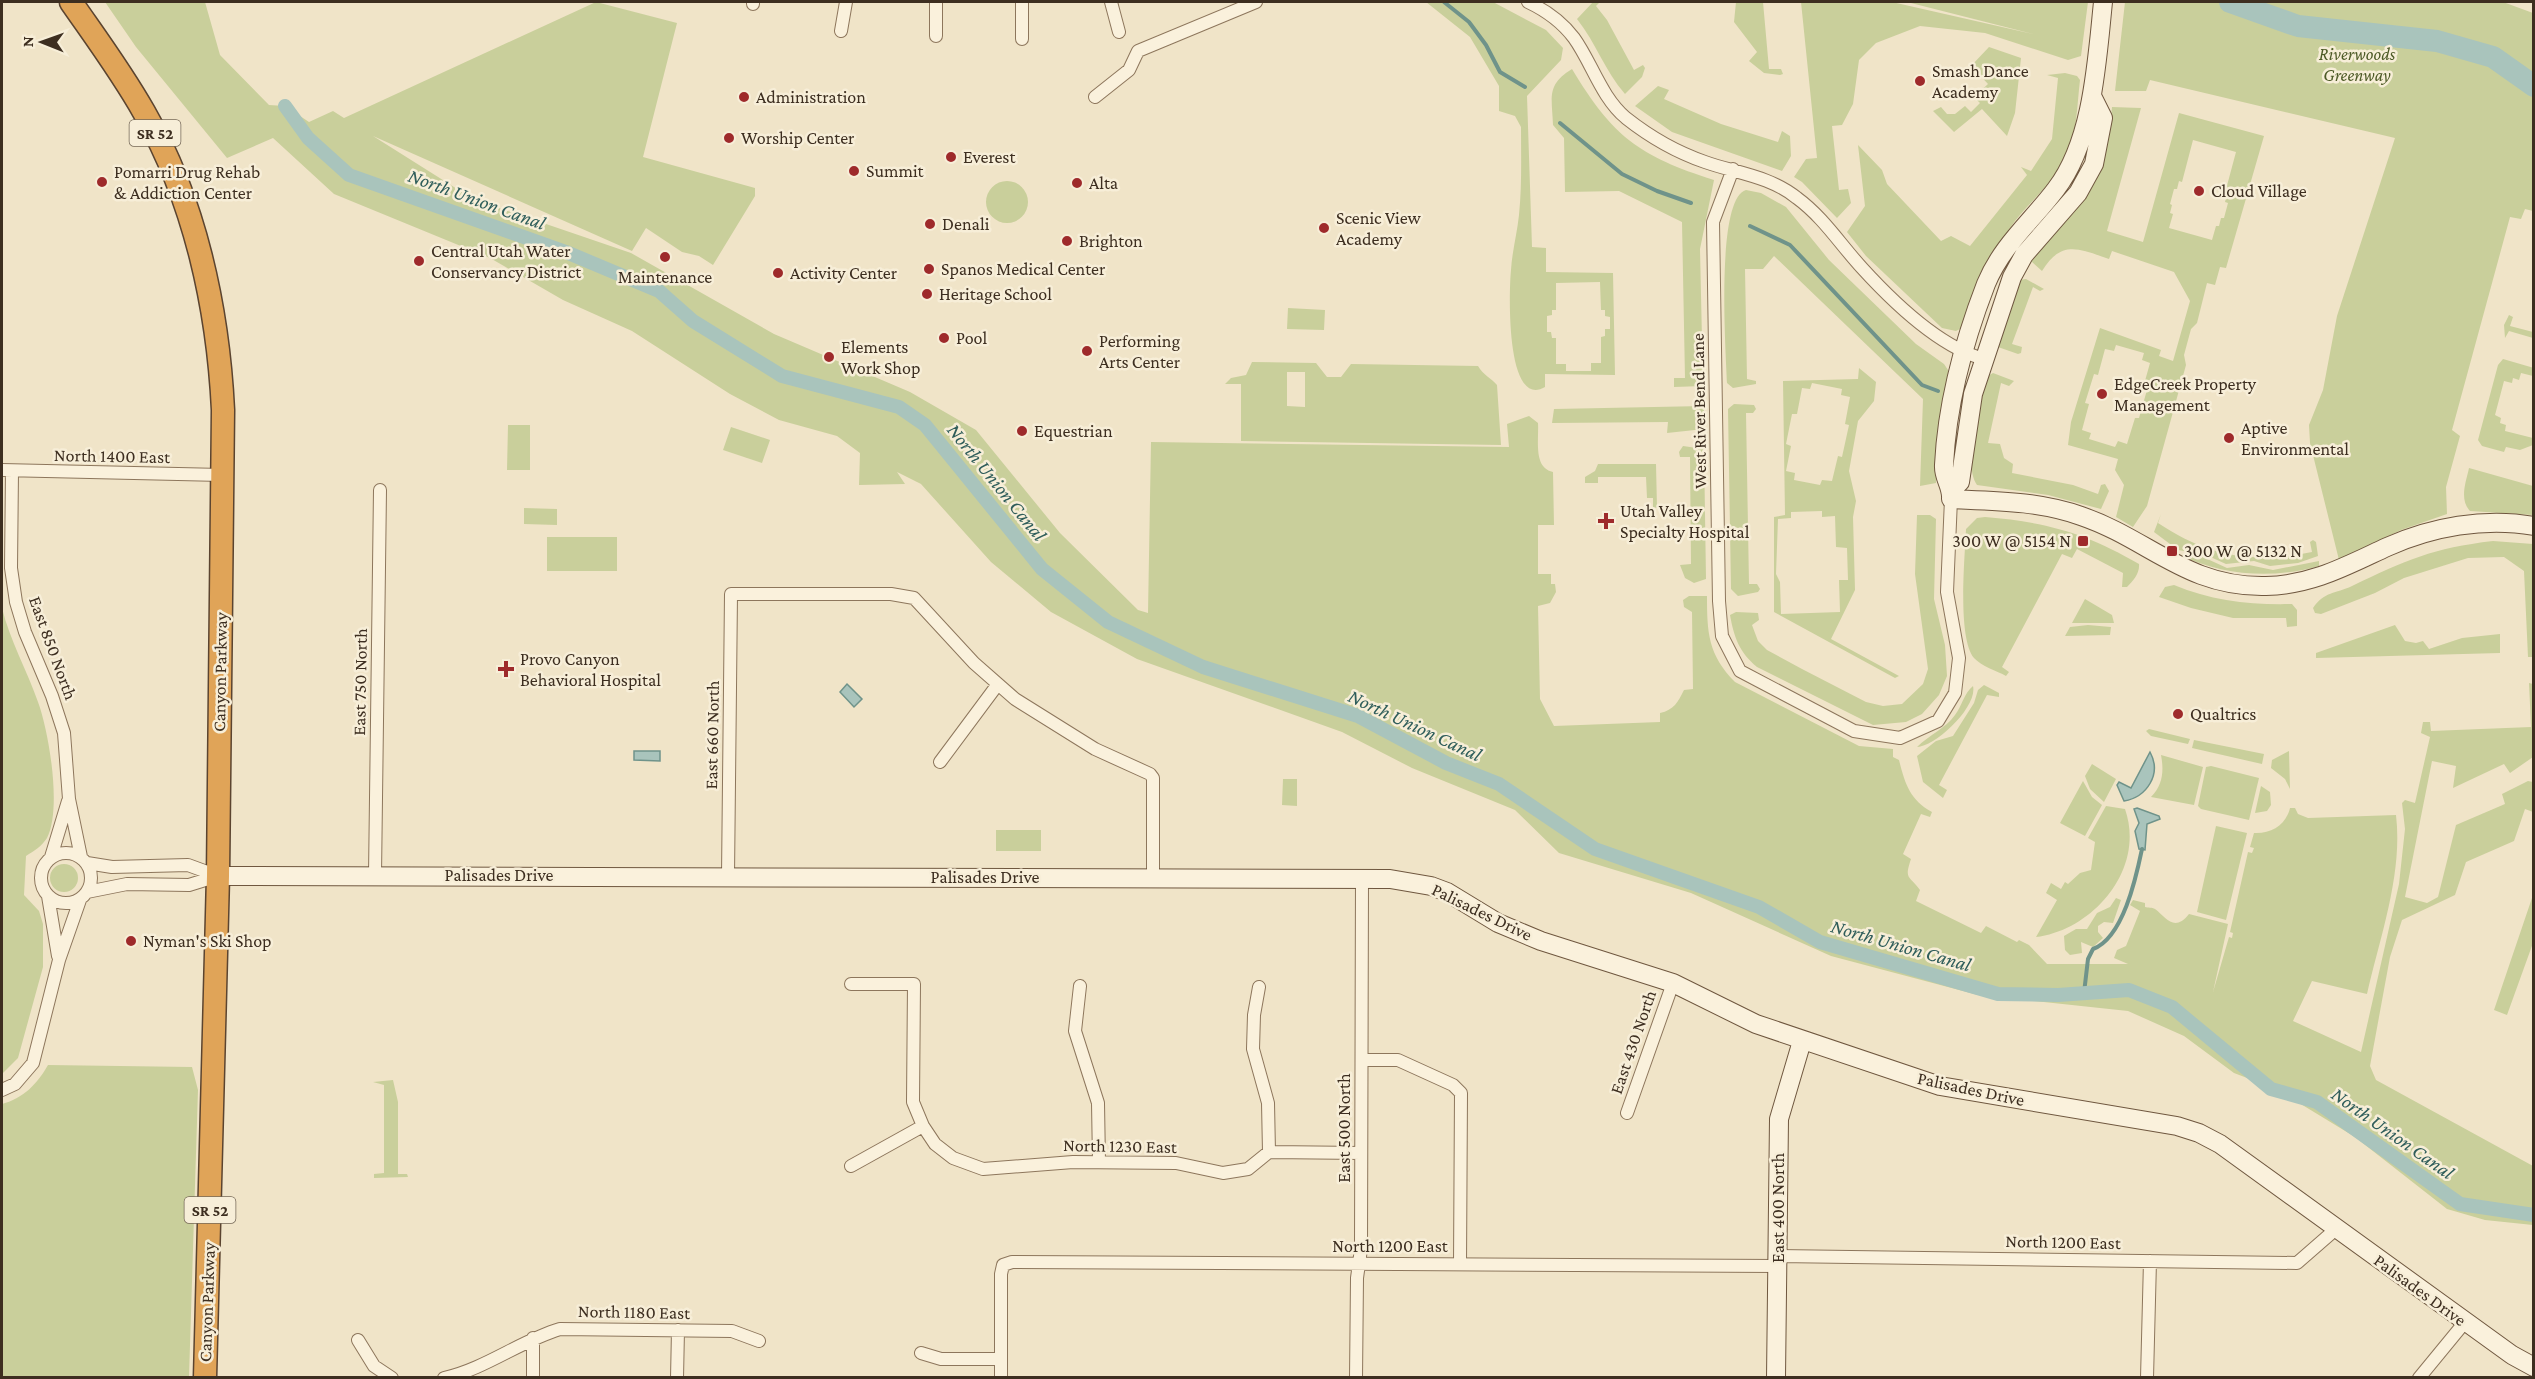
<svg xmlns="http://www.w3.org/2000/svg" width="2535" height="1379" font-family="'Crimson Pro',serif">
  <style>
    .green { fill: #c9cf9b; fill-rule: evenodd }
    .water { fill: #a9c4bc; stroke: #6f938a; stroke-width: 1.5 }
    .lines { fill: none; stroke-linecap: round; stroke-linejoin: round }
    .stream { stroke: #6f938a; stroke-width: 4 }
    .canal { stroke: #a9c4bc; stroke-width: 14 }
    .river { stroke: #a9c4bc; stroke-width: 22 }
    .street-casing { stroke: #8d765c; stroke-width: 14 }
    .secondary-casing { stroke: #6f573f; stroke-width: 20 }
    .highway-casing { stroke: #5b4430; stroke-width: 25 }
    .street { stroke: #faf1dc; stroke-width: 12 }
    .secondary { stroke: #faf1dc; stroke-width: 18 }
    .highway { stroke: #e0a458; stroke-width: 22 }
    .poi-dot { fill: #9e2a2b; stroke: #f7eed8; stroke-width: 2 }
    .labels { text-anchor: middle; stroke-width: 5; stroke-linejoin: round; paint-order: stroke }
    .shield { fill: #f7eed8; stroke: #756857; stroke-width: 1.5 }
    .shield-label { font-size: 16px; font-weight: bold; fill: #3d2e20 }
    .park-label { font-size: 18px; font-style: italic; fill: #4d5a26; stroke: #f7eed8 }
    .poi-label { font-size: 18px; fill: #3d2e20; stroke: #f7eed8; text-anchor: start }
    .street-label { font-size: 18px; fill: #3d2e20; stroke: #f7eed8 }
    .water-label { font-size: 20px; font-style: italic; fill: #2f5d5a; stroke: #f7eed8 }
  </style>
  <rect width="100%" height="100%" fill="#f0e4c8"/>
  <!-- green -->
  <path class="green" d="M105,2H205L220,55L269,105L285,106L309,122L333,111L344,118L596,2L677,23L643,157L755,188V196L713,265L699,256L682,252L646,228L632,251L373,136L473,199L631,253L774,334L910,392L976,430L1060,533L1138,610L1148,613L1151,442L1509,447L1507,424L1529,416L1538,423C1539,440 1533,468 1553,472L1554,525H1538V574H1551V584H1555L1556,592L1550,603L1538,606L1540,699L1554,726L1660,722V713C1674,710 1678,702 1684,690L1693,689L1692,612L1684,607L1683,600L1689,596H1707C1707,632 1708,655 1735,682L1859,746L1893,749V757L1899,760C1905,784 1910,800 1932,812L1930,817L1921,814L1903,854L1911,859C1904,880 1909,875 1920,890L1916,901L1981,933L1986,926L2017,942L2019,940L2029,945L2047,964H2128L2114,958L2117,950L2126,946L2140,911L2130,905L2133,900L2145,903V907C2148,908 2152,907 2155,909C2166,917 2174,933 2189,914L2228,924L2213,992L2229,937L2232,938L2233,933L2230,932L2248,852L2252,853L2254,848L2250,847L2254,833C2271,834 2286,825 2290,808H2295L2298,814L2308,818L2396,815C2403,874 2380,937 2367,994L2312,981L2293,1021L2361,1052L2399,884L2405,829L2402,803L2405,800L2415,803L2430,737L2421,733L2423,722H2430L2431,731L2531,727L2529,683L2533,684V757L2510,773L2504,764L2453,788L2456,766L2432,761L2405,897L2427,903L2438,897L2456,825L2505,804L2502,794L2528,781L2533,782V812L2525,809L2514,841L2466,862L2455,895L2402,920L2390,957L2370,1066L2376,1080L2533,1166V1225L2485,1220L2447,1209L2355,1137L2276,1089L2234,1073L2184,1036L2128,1011L1978,995L1831,956L1691,893L1559,853L1515,810L1412,768L1342,732L1137,659L1051,612L991,562L921,484L897,472L905,484L859,485L860,453L837,436L779,420L730,394L632,331L563,300L490,258L334,194L273,138L227,158L136,47Z
    M1426,2H1493L1546,30L1563,48L1561,60L1527,96L1532,247L1546,248V272L1613,273L1615,375L1545,374V387C1505,410 1509,289 1511,270C1512,252 1517,234 1519,215C1522,186 1521,156 1521,127L1515,116L1499,111V86L1470,37ZM1600,282L1601,310H1605V316L1610,317V329H1605V336L1601,337V363H1591V371H1566V364H1556V338H1552L1551,332H1547V316L1552,315V310H1556V283Z
    M1593,2H1600L1596,6L1607,20L1634,70L1643,65L1645,68L1642,77L1625,94C1605,71 1596,43 1577,19Z
    M1736,2H1763L1769,69H1781L1783,74L1780,75L1764,73L1749,61L1757,52L1734,22Z
    M1801,2H1892L2037,35L1907,2H2088L2081,56L2068,60L1985,33L1920,26L1876,43L1859,60L1853,104L1842,125L1832,126L1839,190L1848,189L1851,203L1837,218L1802,182L1794,177L1806,159L1817,158Z
    M2125,2H2503L2533,13V211L2525,209L2521,219L2510,217L2452,430L2460,436L2446,487L2447,514L2401,530L2339,560L2310,443L2309,425L2323,390L2337,316L2395,138L2150,80L2146,91H2115Z
    M1989,47L2021,58L2015,113L2007,136L1982,109L1954,132L1933,111L1941,107L1947,114H1955L1965,106L1971,112L1980,103L1974,97L1988,84L1971,66Z
    M1572,69C1613,137 1639,156 1714,180L1700,249L1703,386L1674,387V378H1685L1682,222L1619,191L1565,192L1564,138L1553,125C1552,97 1546,85 1572,69Z
    M2065,73L2077,76L2080,80C2077,105 2077,134 2067,156C2055,182 2032,199 2015,221C1989,257 1978,286 1962,328L1956,331L1942,328L1866,256L1847,232L1865,206L1858,145L1882,170L1887,184L1941,241L1951,236L1970,246L2027,175L2021,167L2031,171L2052,139L2058,78L2047,75Z
    M1658,86L1669,90L1664,99L1721,124L1778,142L1782,131L1790,136L1791,156L1782,171L1672,132L1635,106Z
    M2112,107L2141,108L2107,231L2143,242L2179,113L2264,136L2226,268L2220,267L2215,285L2207,283L2197,323L2191,329L2184,355L2186,365L2147,506L2133,527L2116,517L2124,485L2115,470L2118,459L2068,445L2071,422L2100,328L2161,350L2159,356L2173,361L2190,301L2174,272L2112,251L2109,259C2078,248 2061,240 2042,271L2031,261C2079,205 2105,184 2112,107ZM2193,140L2236,152L2225,193L2227,194L2225,202L2228,203L2224,218H2221L2219,226H2216L2212,240L2169,228L2173,214L2170,213L2172,205L2170,204L2174,189H2177L2179,181L2182,182ZM2116,345L2144,353L2142,360L2150,363L2143,388L2147,390L2139,418H2135L2127,444L2118,441L2115,447L2089,439L2091,433L2082,430L2089,404L2085,403L2094,374L2098,375L2105,349L2114,351Z
    M986 202a21 21 0 1 1 42 0a21 21 0 1 1-42 0Z
    M1746,190L1761,193L1786,207L1829,260L1916,344L1944,364L1950,373L1936,464V483L1920,486L1923,399L1774,256L1763,269H1745L1747,379L1756,381V384L1733,388L1727,383C1726,353 1715,199 1746,190Z
    M2026,279L2044,289L2040,291L2033,287L2012,344L2022,347L2021,353L2018,354L1998,347L2019,280Z
    M1288,308L1325,310L1324,330L1287,329Z
    M2509,315L2513,317L2510,326L2533,332V338L2509,331L2505,338L2504,325Z
    M2503,359L2534,368L2533,376L2521,373L2519,380L2513,378L2512,383L2504,381L2495,415L2501,418L2500,423L2506,425L2505,431L2533,438V445L2520,450L2506,447L2504,452L2482,446L2478,440L2498,365Z
    M1252,362L1316,363L1327,377H1341L1351,364L1478,366C1483,375 1491,378 1497,385L1501,445L1241,441V384H1225L1231,378L1246,375ZM1287,372H1305V407L1287,406Z
    M1859,368L1876,382L1874,401L1858,421L1849,471L1856,501L1853,517L1855,590L1831,639L1899,676L1895,678L1774,612V517L1785,515L1783,381L1858,379ZM1812,383L1842,389L1841,395L1850,397L1845,424L1849,425L1842,457L1838,456L1832,481L1822,480L1820,485L1794,480L1795,473L1786,471L1791,446L1786,444L1792,414H1797L1802,388L1810,389ZM1822,511V517L1835,516L1836,547L1847,548L1848,580H1839L1840,612L1781,614L1780,582L1776,574L1778,519L1791,518V512Z
    M1993,373L2014,381L2009,386L2001,383L1988,443L2000,444L2004,458L2013,464L2012,473L2073,485L2098,494L2101,485L2105,484L2109,491L2101,509L2048,495L1977,485C1962,464 1980,402 1986,377Z
    M1734,404L1754,405L1756,409L1753,413H1746L1749,584H1757L1760,589L1758,592L1738,596L1731,589L1728,409Z
    M1704,406V429L1667,433L1668,422L1552,423L1554,409Z
    M508,425H530V470H507Z
    M731,427L770,440L762,463L723,450Z
    M1683,446L1704,449L1706,579L1694,583L1685,578L1680,565L1691,564L1690,457H1680L1679,452Z
    M1598,464H1656L1657,508L1653,507V498H1647L1646,477H1598V483H1585V477L1595,471Z
    M2469,468L2533,486V515L2470,511C2459,499 2466,482 2469,468Z
    M524,508L557,509V525L524,524Z
    M2161,514L2158,523C2209,557 2253,564 2312,552L2310,542L2313,540L2316,542L2318,556L2298,563L2270,566L2254,561L2226,564L2206,555L2178,550L2154,532Z
    M1917,515H1930L1936,519L1934,599L1945,645L1947,676L1939,695L1922,714L1906,722L1873,725L1757,667C1739,652 1734,637 1730,615L1736,612L1758,613L1759,620L1752,625L1758,641L1767,650L1802,669L1866,702L1883,706L1902,704L1923,684L1928,669L1915,574Z
    M1985,517C2046,522 2086,533 2139,564C2140,573 2133,581 2127,587H2122L2123,573L2077,549L2072,558L2062,554L2002,667L2009,672L2006,676C1997,671 1981,666 1974,658C1957,637 1965,557 1966,529L1977,518Z
    M547,537H617V571H547Z
    M2493,541L2533,544V657H2528L2524,571L2504,557L2468,558L2404,578L2375,593L2321,614L2315,613L2313,608C2325,591 2335,594 2352,586C2406,560 2433,548 2493,541Z
    M2180,555L2203,557L2227,568L2249,565L2273,570L2319,561V566C2273,579 2224,576 2180,555Z
    M2174,585C2212,601 2251,605 2292,604L2297,610V626L2287,627L2286,618H2233L2191,608L2159,597L2165,587Z
    M2085,599L2112,615L2114,623H2072Z
    M2,608C10,641 27,670 38,702C49,732 62,809 47,838C42,846 34,851 26,856L24,895L39,911L43,924V967L18,1058L2,1074Z
    M2088,625L2111,627L2110,635L2065,636L2070,627Z
    M2395,625L2405,641L2416,643L2423,641L2429,649L2462,638L2500,634V653L2316,658V653Z
    M1984,685L1999,693V697L1987,695L1939,785L1947,790L1943,798L1923,782L1917,756L1936,741L1953,736L1974,703L1978,690Z
    M1973,686C1978,707 1935,747 1917,747C1929,735 1945,729 1955,715C1962,706 1964,693 1973,686Z
    M2149,729L2190,739L2188,744L2151,736L2146,731Z
    M2194,740L2264,754L2262,764L2192,748Z
    M2289,751L2290,789L2285,779L2271,768L2272,760Z
    M2161,755L2203,767L2194,805L2151,797C2163,785 2164,771 2161,755Z
    M2092,764L2116,779L2104,802L2090,789L2085,776Z
    M2211,766L2259,778L2249,820L2201,809L2198,806L2206,767Z
    M1283,779H1297V806L1282,805Z
    M2083,781L2092,797L2102,805L2085,836L2060,823Z
    M2261,786L2270,792L2271,805L2267,811L2255,813Z
    M2106,806L2125,809C2146,869 2093,930 2036,937L2057,900L2046,893L2051,883L2061,889L2065,882L2068,884L2080,873L2091,870L2095,842L2088,838Z
    M2216,826L2247,833L2226,920L2197,912Z
    M996,830H1041V851H996Z
    M50 878a14 14 0 1 1 28 0a14 14 0 1 1-28 0Z
    M2533,895V943L2507,1015L2494,1010Z
    M2116,898L2121,900L2113,923L2104,922L2098,926V932L2103,938L2093,947L2081,942L2082,953L2070,955L2065,950L2064,936L2076,929H2087L2097,913L2110,907Z
    M48,1065L192,1067L198,1090L189,1377H2V1104C24,1098 37,1084 48,1065Z
    M393,1080L398,1102V1174H407L408,1177L374,1178V1174L384,1173V1085L373,1082Z"/>
  <!-- water -->
  <path class="water" d="M847,684L862,699L854,707L840,692Z
    M634,751H660V761L634,760Z
    M2150,752C2162,774 2147,797 2124,801L2117,785L2119,782L2131,788Z
    M2137,808L2159,816L2160,819L2147,824L2145,850L2139,849L2135,831L2139,823L2134,809Z"/>
  <g class="lines">
    <!-- stream -->
    <path class="stream" d="M1444,2L1469,22L1486,45L1500,72L1525,87
      M1560,123L1622,174L1657,191L1691,203
      M1750,226L1790,245L1922,385L1938,391
      M2084,993L2088,959L2093,949C2123,938 2136,878 2142,849"/>
    <!-- canal -->
    <path class="canal" d="M285,106L308,138L349,175L566,252L659,291L693,321L782,376L899,407L925,425L1042,569L1108,622L1203,667L1358,716L1446,763L1499,784L1595,849L1759,907L1820,942L1998,994L2058,995L2129,990L2172,1007L2271,1089L2317,1102L2460,1204L2534,1215"/>
    <!-- river -->
    <path class="river" d="M2230,2L2298,26L2437,41L2493,57L2534,86"/>
    <defs>
      <path id="street" d="M1111,2L1119,32
        M1528,2C1545,10 1562,22 1574,38C1592,63 1601,97 1626,118C1650,137 1676,152 1705,162C1736,173 1770,176 1797,198C1823,217 1840,244 1862,268C1893,302 1939,347 1984,359
        M753,4V2
        M841,31L846,2
        M936,36V2
        M1022,39V2
        M1095,97L1129,70L1138,51L1256,2
        M1733,169L1713,222L1719,601L1722,636L1740,671L1854,731L1900,738L1938,721L1955,693L1959,658L1947,592L1951,499
        M2,470L222,475
        M12,471L11,568L16,602L25,632L52,696L64,733L69,799L81,857
        M940,762L998,684
        M41 878a25 25 0 1 1 50 0a25 25 0 1 1-50 0Z
        M51,857L68,801
        M87,863L112,867L188,865L218,876
        M375,875L380,490
        M728,876L731,594H891L914,598L974,663L1015,699L1095,749L1150,774L1153,778V878
        M87,892L127,884L189,885L218,876
        M48,896L58,956
        M851,984H914L913,1102L923,1126L935,1144L953,1158L983,1169L1073,1162L1176,1163L1223,1173L1248,1169L1269,1152L1361,1153
        M1080,986L1075,1031L1098,1103L1099,1162
        M1259,987L1254,1015L1253,1049L1268,1103L1269,1152
        M1362,1060H1398L1453,1085L1461,1093L1460,1264
        M2,1090L15,1084L33,1063L59,960L80,900
        M1627,1113L1673,983
        M851,1166L923,1126
        M1778,1256L2297,1263L2336,1229
        M358,1340L374,1366L392,1378
        M921,1353L941,1359H1001
        M444,1378C485,1369 520,1341 560,1329L732,1331L759,1341
        M533,1378V1338
        M677,1378L678,1330
        M1001,1378V1274L1003,1265L1012,1262L1778,1266
        M1356,1378L1357,1278L1361,1249L1362,879
        M2147,1378L2150,1261
        M2419,1378L2465,1322"/>
      <path id="secondary" d="M2103,2C2097,60 2093,141 2056,189C2032,221 2002,245 1986,284C1964,341 1947,403 1944,465C1943,478 1952,486 1951,499C1995,501 2039,501 2081,516C2149,539 2187,588 2266,586C2312,585 2346,566 2387,547C2431,527 2485,517 2534,526
        M1952,490L1960,482L1973,394L2012,277L2024,255L2078,193L2094,164L2103,118L2093,98
        M218,876L1390,879L1431,886L1447,892L1498,923L1541,941L1673,983L1756,1024L1940,1086L2177,1126L2199,1133L2220,1144L2512,1355L2534,1367
        M1776,1378L1779,1119L1802,1041"/>
      <path id="highway" d="M71,2C96,38 122,73 144,112C195,201 218,308 223,410L218,876L205,1378"/>
    </defs>
    <!-- street casing -->
    <use href="#street" class="street-casing"/>
    <!-- secondary casing -->
    <use href="#secondary" class="secondary-casing"/>
    <!-- highway casing -->
    <use href="#highway" class="highway-casing"/>
    <!-- street -->
    <use href="#street" class="street"/>
    <!-- secondary -->
    <use href="#secondary" class="secondary"/>
    <!-- highway -->
    <use href="#highway" class="highway"/>
  </g>
  <!-- markers -->
  <g class="poi-dot">
    <circle cx="1920" cy="81" r="6"/>
    <circle cx="744" cy="97" r="6"/>
    <circle cx="729" cy="138" r="6"/>
    <circle cx="951" cy="157" r="6"/>
    <circle cx="854" cy="171" r="6"/>
    <circle cx="102" cy="182" r="6"/>
    <circle cx="1077" cy="183" r="6"/>
    <circle cx="2199" cy="191" r="6"/>
    <circle cx="930" cy="224" r="6"/>
    <circle cx="1324" cy="228" r="6"/>
    <circle cx="1067" cy="241" r="6"/>
    <circle cx="665" cy="257" r="6"/>
    <circle cx="419" cy="261" r="6"/>
    <circle cx="929" cy="269" r="6"/>
    <circle cx="778" cy="273" r="6"/>
    <circle cx="927" cy="294" r="6"/>
    <circle cx="944" cy="338" r="6"/>
    <circle cx="1087" cy="351" r="6"/>
    <circle cx="829" cy="357" r="6"/>
    <circle cx="2102" cy="394" r="6"/>
    <circle cx="1022" cy="431" r="6"/>
    <circle cx="2229" cy="438" r="6"/>
    <path d="M1603 512h6v6h6v6h-6v6h-6v-6h-6v-6h6z"/>
    <rect x="2077" y="535" width="12" height="12" rx="3"/>
    <rect x="2166" y="545" width="12" height="12" rx="3"/>
    <path d="M503 660h6v6h6v6h-6v6h-6v-6h-6v-6h6z"/>
    <circle cx="2178" cy="714" r="6"/>
    <circle cx="131" cy="941" r="6"/>
  </g>
  <g class="labels">
    <!-- shield labels -->
    <g class="shield">
      <rect x="129.5" y="120" width="51" height="26" rx="4.5"/>
      <rect x="184.5" y="1197" width="51" height="26" rx="4.5"/>
    </g>
    <g class="shield-label">
      <text x="155" y="139">SR 52</text>
      <text x="210" y="1216">SR 52</text>
    </g>
    <!-- park labels -->
    <g class="park-label">
      <text x="2357" y="60">Riverwoods<tspan x="2357" dy="21">Greenway</tspan></text>
    </g>
    <!-- poi labels -->
    <g class="poi-label">
      <text x="1932" y="77">Smash Dance<tspan x="1932" dy="21">Academy</tspan></text>
      <text x="756" y="103">Administration</text>
      <text x="741" y="144">Worship Center</text>
      <text x="963" y="163">Everest</text>
      <text x="866" y="177">Summit</text>
      <text x="114" y="178">Pomarri Drug Rehab<tspan x="114" dy="21">&amp; Addiction Center</tspan></text>
      <text x="1089" y="189">Alta</text>
      <text x="2211" y="197">Cloud Village</text>
      <text x="1336" y="224">Scenic View<tspan x="1336" dy="21">Academy</tspan></text>
      <text x="942" y="230">Denali</text>
      <text x="1079" y="247">Brighton</text>
      <text x="431" y="257">Central Utah Water<tspan x="431" dy="21">Conservancy District</tspan></text>
      <text x="941" y="275">Spanos Medical Center</text>
      <text x="790" y="279">Activity Center</text>
      <text x="665" y="283" text-anchor="middle">Maintenance</text>
      <text x="939" y="300">Heritage School</text>
      <text x="956" y="344">Pool</text>
      <text x="1099" y="347">Performing<tspan x="1099" dy="21">Arts Center</tspan></text>
      <text x="841" y="353">Elements<tspan x="841" dy="21">Work Shop</tspan></text>
      <text x="2114" y="390">EdgeCreek Property<tspan x="2114" dy="21">Management</tspan></text>
      <text x="2241" y="434">Aptive<tspan x="2241" dy="21">Environmental</tspan></text>
      <text x="1034" y="437">Equestrian</text>
      <text x="1620" y="517">Utah Valley<tspan x="1620" dy="21">Specialty Hospital</tspan></text>
      <text x="2071" y="547" text-anchor="end">300 W @ 5154 N</text>
      <text x="2184" y="557">300 W @ 5132 N</text>
      <text x="520" y="665">Provo Canyon<tspan x="520" dy="21">Behavioral Hospital</tspan></text>
      <text x="2190" y="720">Qualtrics</text>
      <text x="143" y="947">Nyman's Ski Shop</text>
    </g>
    <!-- street labels -->
    <g class="street-label">
      <text transform="translate(1699 411) rotate(-91)" y="6">West River Bend Lane</text>
      <text transform="translate(112 456) rotate(1)" y="6">North 1400 East</text>
      <text transform="translate(53 648) rotate(70)" y="6">East 850 North</text>
      <text transform="translate(220 672) rotate(-89)" y="6">Canyon Parkway</text>
      <text transform="translate(360 682) rotate(-89)" y="6">East 750 North</text>
      <text transform="translate(712 735) rotate(-89)" y="6">East 660 North</text>
      <text x="499" y="881">Palisades Drive</text>
      <text x="985" y="883">Palisades Drive</text>
      <text transform="translate(1482 912) rotate(26)" y="6">Palisades Drive</text>
      <text transform="translate(1633 1042) rotate(-71)" y="6">East 430 North</text>
      <text transform="translate(1971 1089) rotate(12)" y="6">Palisades Drive</text>
      <text transform="translate(1344 1128) rotate(-90)" y="6">East 500 North</text>
      <text transform="translate(1120 1146) rotate(1)" y="6">North 1230 East</text>
      <text transform="translate(1778 1208) rotate(-90)" y="6">East 400 North</text>
      <text transform="translate(2063 1242) rotate(1)" y="6">North 1200 East</text>
      <text x="1390" y="1252">North 1200 East</text>
      <text transform="translate(2420 1290) rotate(36)" y="6">Palisades Drive</text>
      <text transform="translate(207 1302) rotate(-88)" y="6">Canyon Parkway</text>
      <text transform="translate(634 1312) rotate(1)" y="6">North 1180 East</text>
    </g>
    <!-- water labels -->
    <g class="water-label">
      <text transform="translate(477 199) rotate(20)" y="7">North Union Canal</text>
      <text transform="translate(997 482) rotate(51)" y="7">North Union Canal</text>
      <text transform="translate(1415 725) rotate(25)" y="7">North Union Canal</text>
      <text transform="translate(1901 945) rotate(16)" y="7">North Union Canal</text>
      <text transform="translate(2393 1133) rotate(35)" y="7">North Union Canal</text>
    </g>
  </g>
  <!-- border -->
  <rect width="2535" height="1379" fill="none" stroke="#3d2e20" stroke-width="6"/>
  <!-- north arrow -->
  <g transform="translate(42 42) rotate(271)" stroke="#f7eed8" stroke-width="4.5" paint-order="stroke">
  <path d="M0-4.5L10 22L0 15L-10 22Z" fill="#3d2e20"/>
  <text y="-9" font-size="16" font-weight="bold" text-anchor="middle" fill="#3d2e20">N</text>
  </g>
</svg>
